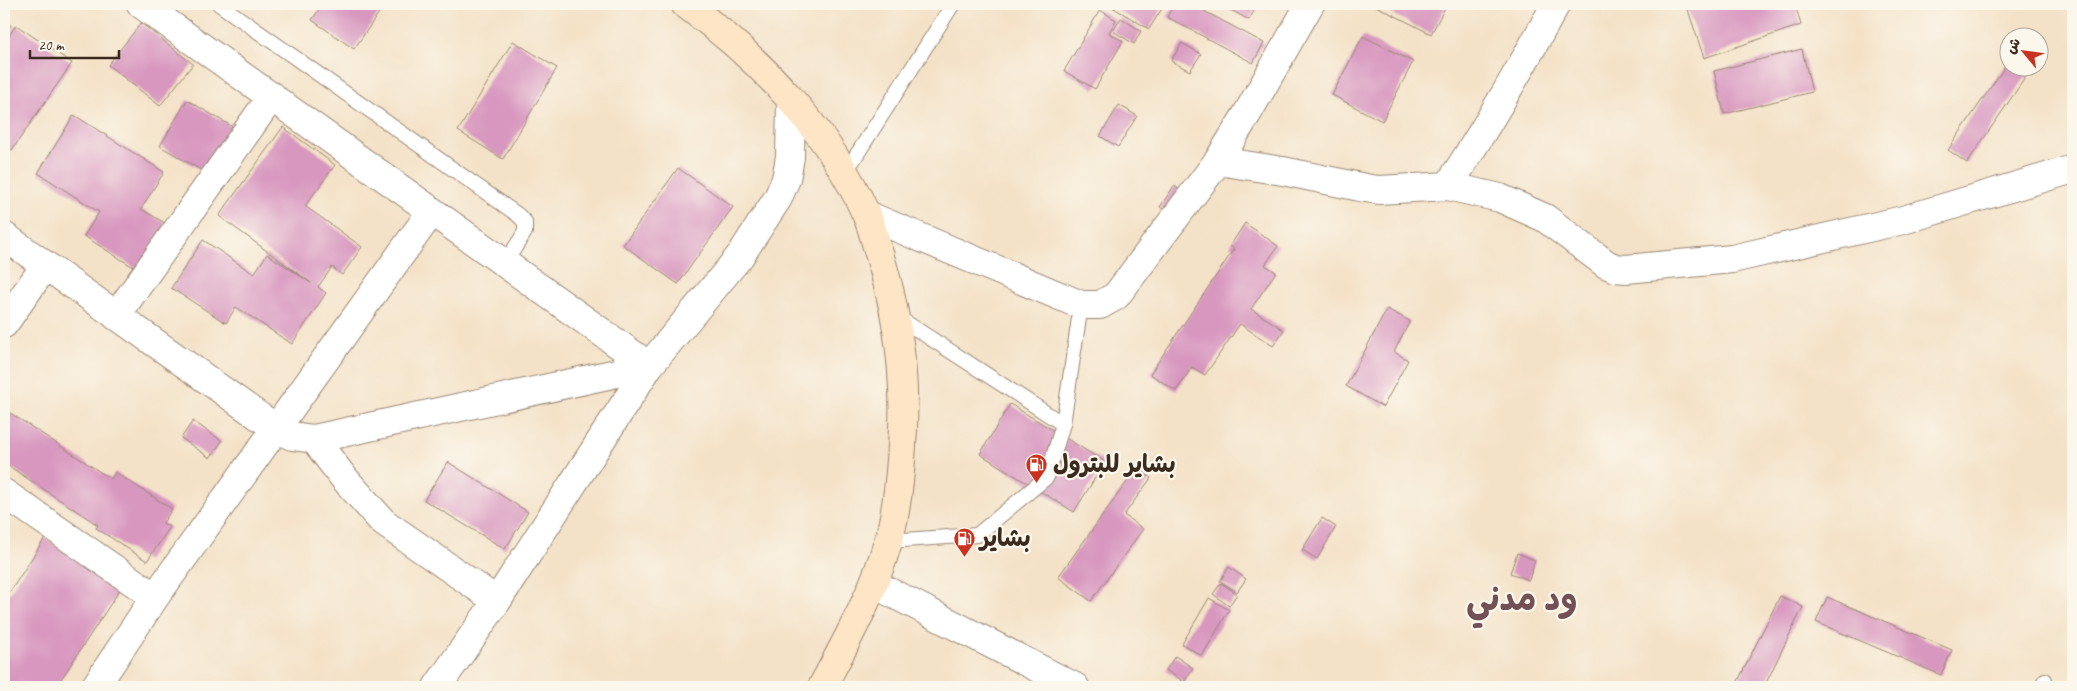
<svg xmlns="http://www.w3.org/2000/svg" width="2077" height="691" font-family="Caveat,'Playpen Sans Arabic',sans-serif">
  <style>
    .building { fill: #d897bf }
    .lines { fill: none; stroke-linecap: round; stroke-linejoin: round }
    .lane-casing { stroke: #988673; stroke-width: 16 }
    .street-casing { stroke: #988673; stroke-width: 30 }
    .secondary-casing { stroke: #988673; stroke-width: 30 }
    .lane { stroke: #fff; stroke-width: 14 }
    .street { stroke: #fff; stroke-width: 28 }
    .secondary { stroke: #fde5c5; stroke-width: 28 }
    .labels { text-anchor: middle; stroke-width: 4.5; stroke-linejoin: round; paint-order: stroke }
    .poi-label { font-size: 24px; font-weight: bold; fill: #3b2a1e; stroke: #fbf7ec; text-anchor: start }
    .town-label { font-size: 34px; font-weight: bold; fill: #725056; stroke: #fbf7ec }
  </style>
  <rect width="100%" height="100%" fill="#fbf7ec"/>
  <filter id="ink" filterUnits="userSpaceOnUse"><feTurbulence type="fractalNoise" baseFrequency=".02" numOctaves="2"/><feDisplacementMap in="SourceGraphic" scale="10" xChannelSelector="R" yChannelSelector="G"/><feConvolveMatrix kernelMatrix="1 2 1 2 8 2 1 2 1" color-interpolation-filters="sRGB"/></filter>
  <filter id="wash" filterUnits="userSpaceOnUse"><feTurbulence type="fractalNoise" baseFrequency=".0096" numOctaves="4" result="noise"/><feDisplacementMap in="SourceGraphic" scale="20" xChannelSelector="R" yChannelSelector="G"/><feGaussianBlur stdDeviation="1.12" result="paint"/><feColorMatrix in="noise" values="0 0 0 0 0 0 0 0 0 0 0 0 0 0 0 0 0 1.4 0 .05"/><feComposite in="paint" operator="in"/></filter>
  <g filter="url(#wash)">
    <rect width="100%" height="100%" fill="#f4e2c8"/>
    <g id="blocks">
      <!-- building -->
      <path class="building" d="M323,4H385L354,49L312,20Z
        M1107,4H1158L1163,7L1149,29Z
        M1174,4H1191L1264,43L1253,63L1167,17Z
        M1220,4H1258L1249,20Z
        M1372,4H1447L1431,34Z
        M1707,4H1807L1796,8L1801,25L1704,58L1688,10Z
        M1100,10L1116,20L1109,33L1123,41L1095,89L1064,71Z
        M1121,18L1141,31L1134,44L1113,31Z
        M4,21L11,25L4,37Z
        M141,23L193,64L160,106L108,65Z
        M16,25L72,63L12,150L4,144V43Z
        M1363,36L1413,62L1382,121L1332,95Z
        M513,41L557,68L503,159L458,131Z
        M1182,43L1201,54L1190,71L1171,61Z
        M1802,49L1812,92L1724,114L1714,71Z
        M2010,59V68H2022L2029,72L1967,163L1948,150Z
        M187,100L238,130L211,176L160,146Z
        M1119,105L1137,116L1118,147L1100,136Z
        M74,115L164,172L141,209L175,229L146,275L84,236L99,212L38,173Z
        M283,127L335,165L305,206L362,247L342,275L332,267L318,287L326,293L292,344L236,307L226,323L171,288L203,240L254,274L267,254L311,283L219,216Z
        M678,168L733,207L678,284L623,245Z
        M1174,186L1187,195L1172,215L1160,207Z
        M1245,223L1278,246L1265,265L1276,272L1251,309L1284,330L1273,346L1240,324L1205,375L1192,367L1176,391L1150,374L1234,249L1230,246Z
        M1387,309L1410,321L1394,352L1408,360L1383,407L1346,386Z
        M1010,404L1105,462L1074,512L980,454Z
        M4,409L111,479L115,472L172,509L163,523L170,527L147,561L96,528L98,525L4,463Z
        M193,421L222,441L210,458L181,438Z
        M448,462L528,512L505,549L424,500Z
        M1137,468L1151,478L1124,515L1143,529L1091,601L1058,577Z
        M1322,518L1336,527L1317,559L1302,550Z
        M45,538L121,588L56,687H4V601Z
        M1517,553L1535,560L1529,580L1510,573Z
        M1229,567L1246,579L1237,592L1220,581Z
        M1221,583L1237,594L1229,606L1213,594Z
        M1780,596L1803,607L1764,687H1735Z
        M1827,597L1952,650L1941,675L1816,622Z
        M1209,598L1229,610L1202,656L1182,644Z
        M1175,656L1193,668L1184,682L1166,670Z"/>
    </g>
  </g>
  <g filter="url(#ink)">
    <use href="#blocks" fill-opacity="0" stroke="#988673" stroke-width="1"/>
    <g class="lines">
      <defs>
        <path id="lane" d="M219,4L518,215L525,222V232L505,263
          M845,173L953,4
          M1063,424L1081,305
          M889,541L977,535L1047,477L1063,424L896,316
          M2041,687L2045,680"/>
        <path id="street" d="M141,4L649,366
          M1218,161L1283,171L1365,188L1379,190L1448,186L1500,198L1545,218L1606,264L1615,268L1626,269L1732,259L1903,220L2073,169
          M1448,186C1487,127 1522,66 1556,4
          M867,215L1081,305H1100L1116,296L1218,161L1247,114L1310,4
          M4,236L277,429L292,436L314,439L649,366
          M116,316L272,96
          M4,324L45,266
          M314,439L344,478L383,522L497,601
          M4,493L155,597
          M874,584L1075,687
          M95,687L155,597L432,211
          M437,687L497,601L649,366L740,256L778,198L786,179L790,157L791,102"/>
        <path id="secondary" d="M685,4C759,58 828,129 866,214C871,224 874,236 877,247C898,311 907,379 902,446C900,478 897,512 888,542C873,594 847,640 822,687"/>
      </defs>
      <!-- lane casing -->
      <use href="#lane" class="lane-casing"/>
      <!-- street casing -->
      <use href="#street" class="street-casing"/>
      <!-- secondary casing -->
      <use href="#secondary" class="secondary-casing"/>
      <!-- lane -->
      <use href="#lane" class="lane"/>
      <!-- street -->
      <use href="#street" class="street"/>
      <!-- secondary -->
      <use href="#secondary" class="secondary"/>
    </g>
  </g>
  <!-- icons -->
  <defs>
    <symbol id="fuel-pin" viewBox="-11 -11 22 30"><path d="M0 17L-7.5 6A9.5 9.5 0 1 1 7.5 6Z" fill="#c8321e" stroke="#fbf7ec"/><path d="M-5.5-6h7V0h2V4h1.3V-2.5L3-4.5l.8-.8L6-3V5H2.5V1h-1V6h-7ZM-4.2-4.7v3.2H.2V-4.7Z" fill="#fff"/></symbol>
  </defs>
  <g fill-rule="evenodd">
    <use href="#fuel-pin" x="1024" y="452" width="25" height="34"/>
    <use href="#fuel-pin" x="952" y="526" width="25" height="34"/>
  </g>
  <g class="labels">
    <!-- poi labels -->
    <g class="poi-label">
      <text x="1053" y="472">بشاير للبترول</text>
      <text x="980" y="546">بشاير</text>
    </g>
    <!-- town labels -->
    <g class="town-label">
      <text x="1522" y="610">ود مدني</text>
    </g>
  </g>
  <!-- margin -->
  <rect width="2077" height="691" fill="none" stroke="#fbf7ec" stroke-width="20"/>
  <!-- north arrow -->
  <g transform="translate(2024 52) rotate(299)"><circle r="24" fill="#fbf7ec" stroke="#aea59a"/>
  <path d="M0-4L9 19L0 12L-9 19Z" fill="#c8321e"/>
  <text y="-8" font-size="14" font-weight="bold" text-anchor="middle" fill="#3b2a1e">ش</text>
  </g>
  <!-- scale -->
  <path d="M30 50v8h89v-8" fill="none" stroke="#3b2a1e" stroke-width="2.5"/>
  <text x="38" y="50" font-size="15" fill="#3b2a1e" stroke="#fbf7ec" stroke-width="4" paint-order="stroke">20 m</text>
</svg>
